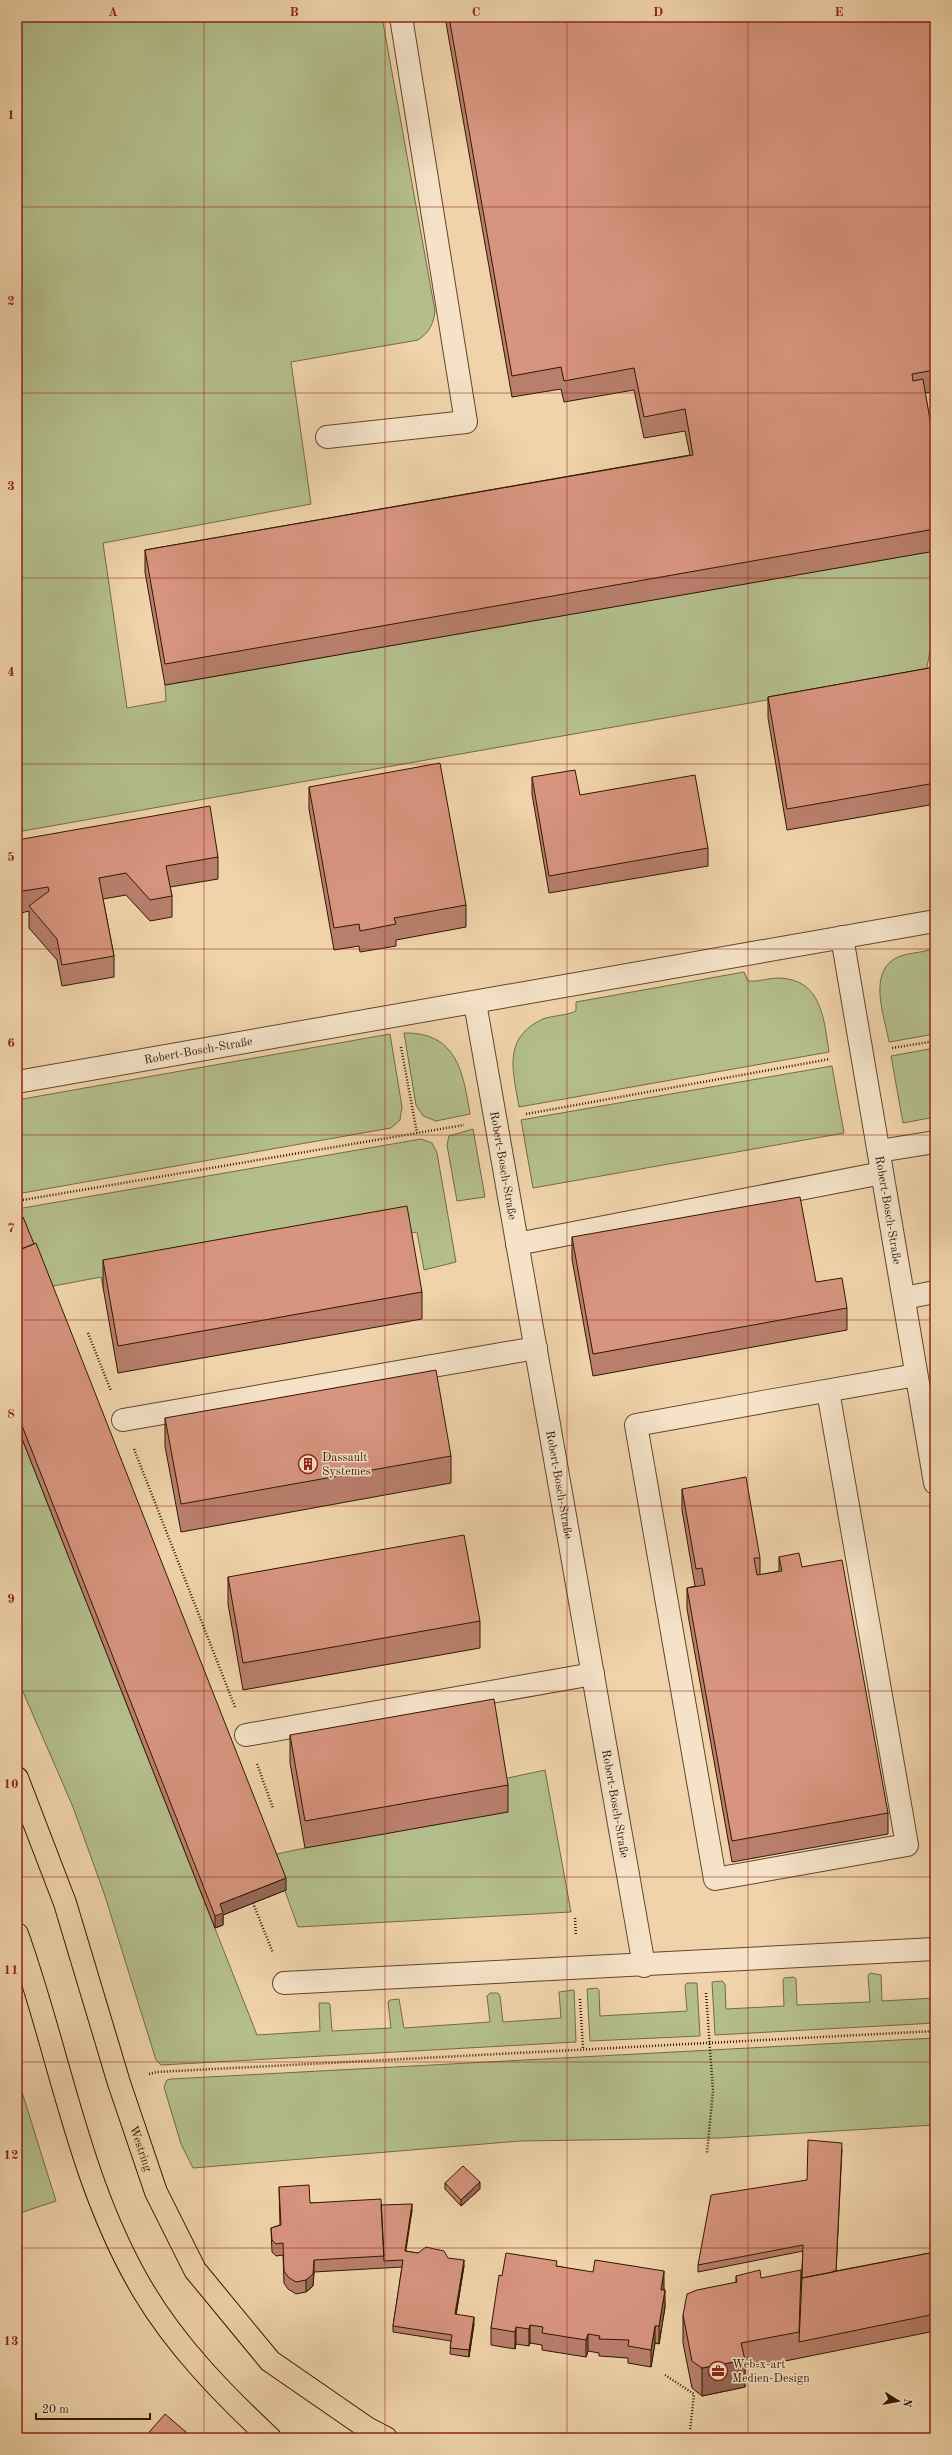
<svg xmlns="http://www.w3.org/2000/svg" width="952" height="2455" font-family="'Old Standard TT',serif">
  <style>
    .green { fill: #b4be8d; stroke: #726b46 }
    .lines { fill: none; stroke-linecap: round; stroke-linejoin: round }
    .minor-casing { stroke: #60472a; stroke-width: 24 }
    .major-casing { stroke: #301800; stroke-width: 24 }
    .path { stroke: #301800; stroke-width: 2.5; stroke-dasharray: 1 2; stroke-linecap: butt }
    .minor { stroke: #f5e2c8; stroke-width: 22 }
    .major { stroke: #f0d3aa; stroke-width: 22 }
    .wall { fill: #b97f6d; stroke: #301800 }
    .shaded-wall { fill: #966859; stroke: #301800 }
    .building { fill: #d7947f; stroke: #301800 }
    .grid { fill: none; stroke: #8f2418; stroke-width: 1; stroke-opacity: 0.55 }
    .labels { text-anchor: middle; stroke-width: 3; stroke-linejoin: round; paint-order: stroke }
    .street-label { font-size: 12px; fill: #301800; stroke: #f5e2c8 }
    .poi-label { font-size: 12px; fill: #301800; stroke: #f5e2c8; text-anchor: start }
    .neatline { fill: none; stroke: #8f2418; stroke-width: 1.5 }
    .grid-label { font-size: 13px; text-anchor: middle; font-weight: bold; fill: #8f2418 }
  </style>
  <rect width="100%" height="100%" fill="#f0d3aa"/>
  <filter id="stains"><feTurbulence type="fractalNoise" baseFrequency=".005" numOctaves="4"/><feColorMatrix values="0 0 0 0 .2 0 0 0 0 .09 0 0 0 0 .02 0 0 0 .5 -.17"/></filter>
  <radialGradient id="worn" r=".72"><stop offset=".6" stop-color="#630" stop-opacity="0"/><stop offset="1" stop-color="#630" stop-opacity=".3"/></radialGradient>
  <!-- green -->
  <path class="green" d="M17,17H382L435,311C434,323 429,333 418,340L291,362L311,504L103,543L127,708L166,701L165,685L933,551L935,560V625L926,672L17,832Z
    M935,939V1034L889,1042C885,1018 868,976 894,959C906,952 921,954 934,948Z
    M744,972L748,981C758,982 769,978 779,978C822,979 824,1020 829,1052L519,1107C513,1071 502,1038 543,1019C554,1015 566,1016 576,1011V1002Z
    M404,1033C457,1032 463,1072 470,1114L436,1121L423,1116L416,1105Z
    M390,1034L402,1107L400,1120L391,1128L17,1194V1100Z
    M935,1048V1117L903,1123L891,1056Z
    M832,1066L844,1133L533,1188L521,1120Z
    M473,1129L485,1197L457,1201L447,1145L449,1136Z
    M421,1139L432,1143L437,1153L456,1262L424,1270L417,1232L103,1287L101,1277L48,1287L17,1215V1209Z
    M17,1426L257,2035L320,2031L319,2003H329L330,2005L332,2031L391,2028L388,2002L390,2000L399,1999L404,2028L490,2022L487,1996L490,1993H498L500,1996L503,2022L561,2018L559,1992L574,1990L576,2042L161,2065L156,2060L105,1896L73,1807L17,1678Z
    M545,1770L571,1912L298,1927L272,1855L305,1848L503,1779Z
    M870,1973L881,1975L882,2001L935,1998V2023L715,2035L712,1982L722,1981L725,1984L726,2009L784,2006L783,1981L784,1978L794,1977L796,1979L797,2005L870,2002L868,1976Z
    M687,1983H697L700,2036L590,2041L587,1989L597,1988L599,1990L600,2016L687,2011L685,1986Z
    M935,2038V2125L720,2138L520,2141L193,2168L181,2144L164,2087L167,2080L171,2079Z
    M17,2076L56,2201L17,2214Z"/>
  <g class="lines">
    <defs>
      <g id="minor">
        <path d="M327,437L466,422L401,17"/>
        <path id="s1" d="M842,937L935,1483"/>
        <path id="s2" d="M475,1003L644,1966"/>
        <path id="s3" d="M17,1082L935,921"/>
        <path d="M879,1151L935,1142"/>
        <path d="M517,1244L882,1173"/>
        <path d="M904,1298L935,1292"/>
        <path d="M828,1391L907,1845L715,1879L636,1425C729,1408 823,1391 916,1375"/>
        <path d="M123,1420L536,1348"/>
        <path d="M246,1735L593,1674"/>
        <path d="M284,1983L935,1949"/>
      </g>
      <g id="major">
        <path id="s4" d="M17,1778L65,1903L119,2083L156,2192L195,2270L270,2361L367,2428L386,2438"/>
        <path d="M17,1934C60,2053 78,2182 144,2292C177,2347 223,2394 270,2438"/>
      </g>
    </defs>
    <!-- minor casing -->
    <use href="#minor" class="minor-casing"/>
    <!-- major casing -->
    <use href="#major" class="major-casing"/>
    <!-- path -->
    <path class="path" d="M401,1047L417,1133
      M892,1048L935,1041
      M526,1114L830,1059
      M17,1201L464,1125
      M88,1333L111,1391
      M134,1449L235,1707
      M257,1764L273,1808
      M253,1903L273,1953
      M575,1918L576,1936
      M706,1993L713,2091L707,2153
      M580,1999L583,2048
      M149,2074L157,2072L935,2031
      M665,2375L694,2394L690,2431"/>
    <!-- minor -->
    <use href="#minor" class="minor"/>
    <!-- major -->
    <use href="#major" class="major"/>
  </g>
  <!-- wall -->
  <path class="wall" d="M445,17H935V392L925,393L935,449V551L165,685L145,572V550L690,455L685,431L644,438L634,390L564,402L561,389L512,397Z
    M935,667V804L787,830L768,718V697Z
    M532,777L580,795L708,848V866L549,893L532,794Z
    M309,787L466,905V927L396,940V946L360,952L359,946L334,950L309,809Z
    M17,840L218,857V879L170,887L172,896V917L150,921L126,895L103,899L114,956V977L62,986L57,960L29,928V911L17,914Z
    M17,1220L286,1890L223,1915V1925L215,1928L17,1426Z
    M572,1237L816,1282L847,1308V1330L593,1376L572,1259Z
    M103,1260L422,1292V1319L118,1373L103,1287Z
    M165,1418L451,1456V1483L181,1532L165,1446Z
    M682,1489L760,1558V1575L779,1571V1557L802,1567L888,1813V1834L732,1862L687,1609V1588L695,1586L682,1510Z
    M228,1577L480,1621V1648L243,1690L228,1604Z
    M290,1735L508,1785V1812L305,1848L290,1763Z
    M842,2149L836,2271L935,2252V2331L745,2369V2387L702,2396L692,2388L683,2343V2315L736,2282V2276L761,2278L801,2285L803,2251L698,2272V2265L807,2180Z
    M445,2183L480,2189L461,2206L445,2189Z
    M279,2187L310,2203L381,2205L412,2210L405,2251L448,2258L464,2266L456,2315L474,2324L469,2357L450,2354L451,2341L393,2332V2326L402,2267L314,2272L313,2286L306,2292L296,2294L288,2289L284,2283L283,2255L276,2256L272,2252L271,2228L280,2225Z
    M557,2266L664,2288L665,2307L659,2344L655,2343L651,2367L628,2363V2358L599,2356V2353L588,2351L586,2357L542,2350V2345L530,2343L529,2346L516,2344L515,2349L491,2345V2328L502,2276Z"/>
  <!-- shaded-wall -->
  <path class="shaded-wall" d="M286,1878V1890L223,1915V1925L215,1928V1916L220,1904Z
    M480,2182V2189L461,2206V2200Z
    M412,2204V2210L405,2257V2251Z
    M314,2260V2272L313,2286L306,2292V2280Z
    M464,2260V2266L455,2321V2314Z
    M664,2271V2288L661,2307V2290Z
    M665,2290V2307L659,2344V2326Z
    M474,2317V2324L469,2357V2350Z
    M530,2325V2343L529,2346V2329Z
    M655,2326V2343L651,2367V2350Z
    M516,2327V2344L515,2349V2332Z
    M588,2334V2351L586,2357V2340Z
    M745,2360V2387L702,2396V2368Z"/>
  <!-- building -->
  <path class="building" d="M449,17H935V370L912,374L913,381L923,379L935,449V529L165,664L145,550L693,455L685,409L644,417L634,368L564,381L561,367L512,376Z
    M935,667V783L787,809L768,697Z
    M440,763L466,905L394,918L396,924L360,931L359,924L334,928L309,787Z
    M575,770L580,795L695,775L708,848L549,876L532,777Z
    M210,806L218,857L166,866L172,896L150,900L126,873L99,878L114,956L62,965L57,939L29,906L49,891L48,887L17,892V840Z
    M800,1197L816,1282L842,1278L847,1308L593,1354L572,1237Z
    M407,1206L422,1292L118,1346L103,1260Z
    M23,1217L34,1244L19,1250L17,1244V1220Z
    M36,1243L286,1878L220,1904L223,1913L215,1916L17,1413V1244L19,1250Z
    M436,1370L451,1456L181,1504L165,1418Z
    M746,1477L760,1558H754L757,1575L782,1571L779,1557L799,1553L802,1567L842,1560L888,1813L732,1841L687,1588L705,1585L702,1568L696,1569L682,1489Z
    M464,1535L480,1621L243,1663L228,1577Z
    M494,1699L508,1785L305,1821L290,1735Z
    M808,2140L842,2143L836,2271H833V2272L802,2278L803,2245L698,2265L711,2195L807,2180Z
    M463,2166L480,2182L461,2200L445,2183Z
    M309,2185L310,2203L381,2199L384,2256L314,2260L313,2274L306,2280L296,2282L288,2277L284,2271L283,2243L276,2244L272,2240L271,2228L281,2225L279,2187Z
    M412,2204L405,2251L418,2253L426,2247L444,2251L448,2258L464,2260L455,2314L474,2317L469,2350L450,2348L452,2335L393,2326L403,2260L384,2261L381,2205Z
    M935,2252V2314L799,2342L802,2278Z
    M506,2253L557,2261L556,2266L593,2272L595,2260L664,2271L661,2290H665L659,2326H655L651,2350L628,2346L629,2340L599,2339L600,2336L588,2334L586,2340L542,2333L543,2327L530,2325L529,2329L516,2327L515,2332L491,2328L499,2275L502,2276Z
    M760,2270L761,2278L801,2270L799,2332L741,2343L745,2360L702,2368L692,2361L683,2315L687,2294L697,2290L737,2282L736,2276Z
    M165,2414L193,2438H144Z"/>
  <!-- grid -->
  <path class="grid" d="M204,17V2438M385,17V2438M567,17V2438M748,17V2438M17,207H935M17,393H935M17,578H935M17,764H935M17,949H935M17,1135H935M17,1320H935M17,1506H935M17,1691H935M17,1877H935M17,2062H935M17,2248H935"/>
  <!-- icons -->
  <defs>
    <symbol id="building-ring" viewBox="-11 -11 22 22"><circle r="9.5" fill="#f5e2c8" stroke="#8f2418" stroke-width="1.5"/><path d="M-4-6H4V6H1V3H-1V6H-4ZM-2.5-4.3h1.7v1.8h-1.7ZM.8-4.3h1.7v1.8H.8ZM-2.5-1h1.7V.8h-1.7ZM.8-1h1.7V.8H.8Z" fill="#8f2418"/></symbol>
    <symbol id="office-ring" viewBox="-11 -11 22 22"><circle r="9.5" fill="#f5e2c8" stroke="#8f2418" stroke-width="1.5"/><path d="M-6-3h4V-5.5h4V-3h4V5H-6ZM-1-4.5V-3h2v-1.5ZM-6 0V1H6V0Z" fill="#8f2418"/></symbol>
  </defs>
  <g fill-rule="evenodd">
    <use href="#building-ring" x="297" y="1453" width="22" height="22"/>
    <use href="#office-ring" x="707" y="2360" width="22" height="22"/>
  </g>
  <g class="labels">
    <!-- street labels -->
    <g class="street-label">
      <text dy="4" stroke="none"><textPath href="#s3" startOffset="184">Robert-Bosch-Straße</textPath></text>
      <text dy="4" stroke="none"><textPath href="#s2" startOffset="165">Robert-Bosch-Straße</textPath></text>
      <text dy="4" stroke="none"><textPath href="#s1" startOffset="277">Robert-Bosch-Straße</textPath></text>
      <text dy="4" stroke="none"><textPath href="#s2" startOffset="489">Robert-Bosch-Straße</textPath></text>
      <text dy="4" stroke="none"><textPath href="#s2" startOffset="813">Robert-Bosch-Straße</textPath></text>
      <text dy="4" stroke="none"><textPath href="#s4" startOffset="391">Westring</textPath></text>
    </g>
    <!-- poi labels -->
    <g class="poi-label">
      <text x="322" y="1461">Dassault<tspan x="322" dy="14">Systemes</tspan></text>
      <text x="732" y="2368">Web-x-art<tspan x="732" dy="14">Medien-Design</tspan></text>
    </g>
  </g>
  <!-- margin -->
  <rect width="952" height="2455" fill="none" stroke="#f0d3aa" stroke-width="44"/>
  <!-- north arrow -->
  <g transform="translate(898 2401) rotate(101)" stroke="#f5e2c8" stroke-width="3" paint-order="stroke">
  <path d="M0-3L7 15L0 10L-7 15Z" fill="#301800"/>
  <text y="-6" font-size="11" font-weight="bold" text-anchor="middle" fill="#301800">N</text>
  </g>
  <!-- scale -->
  <path d="M36 2413v6h114v-6" fill="none" stroke="#301800" stroke-width="2"/>
  <text x="42" y="2413" font-size="12" fill="#301800" stroke="#f5e2c8" stroke-width="3" paint-order="stroke">20 m</text>
  <rect x="22" y="22" width="908" height="2411" class="neatline"/>
  <g class="grid-label">
    <text x="113" y="16">A</text>
    <text x="294" y="16">B</text>
    <text x="476" y="16">C</text>
    <text x="658" y="16">D</text>
    <text x="839" y="16">E</text>
    <text x="11" y="119">1</text>
    <text x="11" y="305">2</text>
    <text x="11" y="490">3</text>
    <text x="11" y="676">4</text>
    <text x="11" y="861">5</text>
    <text x="11" y="1047">6</text>
    <text x="11" y="1232">7</text>
    <text x="11" y="1418">8</text>
    <text x="11" y="1603">9</text>
    <text x="11" y="1788">10</text>
    <text x="11" y="1974">11</text>
    <text x="11" y="2159">12</text>
    <text x="11" y="2345">13</text>
  </g>
  <rect width="100%" height="100%" filter="url(#stains)"/>
  <rect width="100%" height="100%" fill="url(#worn)"/>
</svg>
